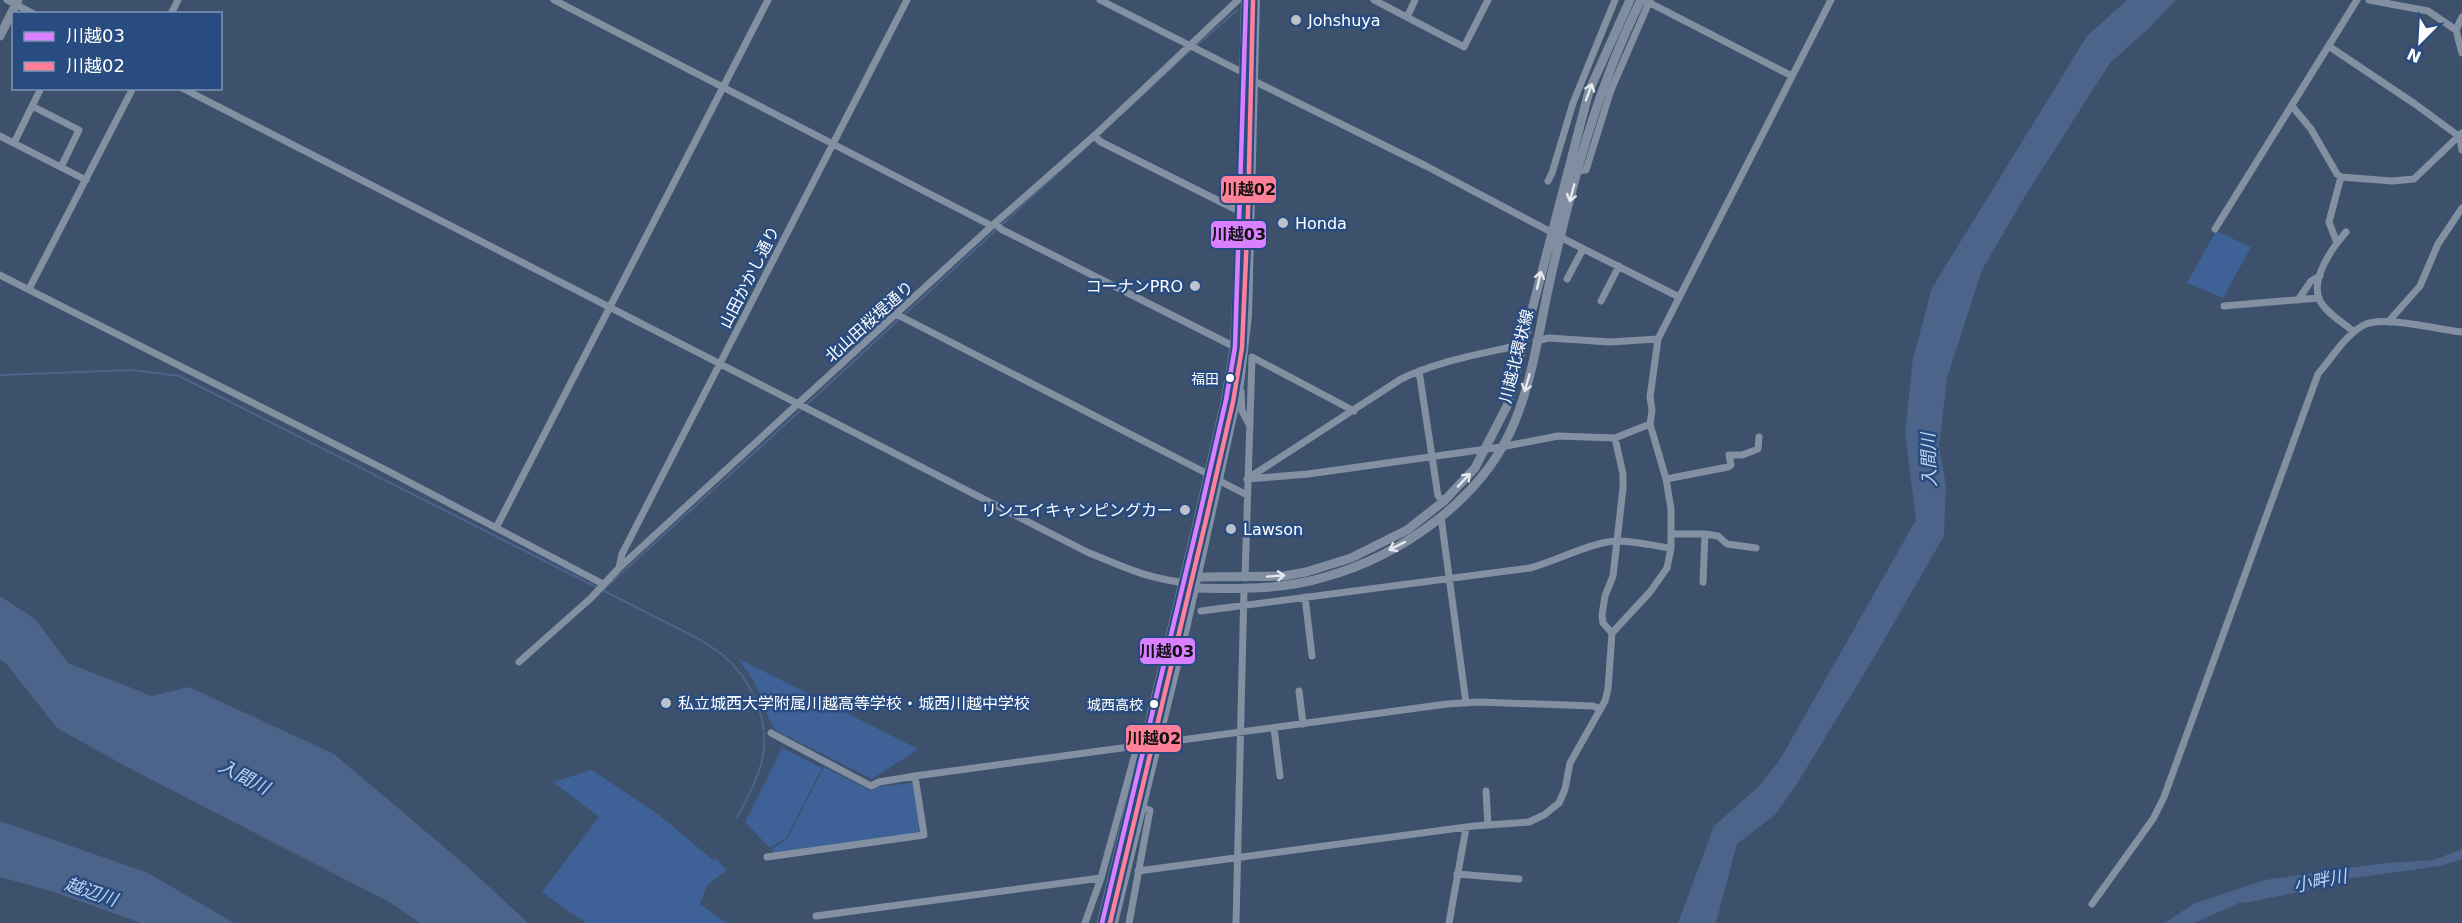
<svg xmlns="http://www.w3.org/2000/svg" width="2462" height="923" font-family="'DejaVu Sans','Noto Sans JP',sans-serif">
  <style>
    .green { fill: #3e6297 }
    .water { fill: #4c6489 }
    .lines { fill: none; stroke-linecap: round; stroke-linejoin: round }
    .stream { stroke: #4c6489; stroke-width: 2 }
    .river { stroke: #4c6489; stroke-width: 14 }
    .minor { stroke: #8390a2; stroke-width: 7 }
    .major { stroke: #818ea1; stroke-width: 9 }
    .highway { stroke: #8390a2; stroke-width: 10 }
    .bus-1-casing { stroke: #294c80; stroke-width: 9 }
    .bus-2-casing { stroke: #294c80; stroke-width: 9 }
    .bus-1 { stroke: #d880ff; stroke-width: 4.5 }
    .bus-2 { stroke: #ff8098; stroke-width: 4.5 }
    .oneway { stroke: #e6e8ec }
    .poi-dot { fill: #bbc2cc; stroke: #294c80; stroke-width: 2 }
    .bus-dot { fill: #fff; stroke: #294c80; stroke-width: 2 }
    .labels { text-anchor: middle; stroke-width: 5; stroke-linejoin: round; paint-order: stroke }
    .bus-label { font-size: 14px; fill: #fff; stroke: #294c80; text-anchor: end }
    .poi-label { font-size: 16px; fill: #fff; stroke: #294c80; text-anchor: start }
    .street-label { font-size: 16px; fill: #fff; stroke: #294c80 }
    .water-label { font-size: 18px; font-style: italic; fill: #bcd1ed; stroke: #294c80 }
    .line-badge { stroke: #294c80; stroke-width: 2 }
    .pale-badge-label { font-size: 16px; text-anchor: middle; font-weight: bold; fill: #111 }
  </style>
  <rect width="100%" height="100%" fill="#3d506c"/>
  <!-- green -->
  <path class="green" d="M2216,231L2251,247L2223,298L2187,283Z
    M737,658L916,748L917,750L872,779L777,731C767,721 768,711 762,698C756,683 747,670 737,658Z
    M782,748L822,768L787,837L770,848L745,822Z
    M824,767L871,791L877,787L912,783L915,786L919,833L774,853L772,849L788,838Z
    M592,770L659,815L714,861L716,859L727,870L707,885L700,904L726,923H586L542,892L599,817L553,782Z"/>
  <!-- water -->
  <path class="water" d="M2127,0H2176L2147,30L2110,63L2022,201L1982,270L1947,378L1939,446L1946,486L1944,536L1873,659L1795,787L1775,815L1737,844L1716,923H1678L1714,826L1758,787L1779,761L1916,520L1905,432L1913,358L1932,288L2087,36Z
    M0,596L35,619L68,663L152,696L189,687L334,754L469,868L528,923H420L391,903L127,767L57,728L5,662L0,660Z
    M0,821L148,873L234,923H141L54,892L0,877Z
    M2462,849V859L2440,866L2268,890L2194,923H2165L2193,904L2265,880L2386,863L2434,860Z"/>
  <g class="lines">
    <!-- stream -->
    <path class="stream" d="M1196,46L1237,10
      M1121,115L1192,49
      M0,375L133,370L179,376L697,638C706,644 716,649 724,656C752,680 769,720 763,756C759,777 748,798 737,817
      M806,405L1086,147
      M604,589L802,409"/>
    <!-- river -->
    <path class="river" d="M2244,896L2313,882"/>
    <!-- minor -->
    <path class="minor" d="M7,0L34,14
      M554,0L992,226
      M1100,0L1244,73
      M1374,0L1464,47L1488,0
      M2369,0L2428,11L2456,30
      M1646,1L1792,76
      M171,14L178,0
      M1407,17L1415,0
      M2462,17L2456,30L2462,53
      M2330,47L2415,104L2460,137L2462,150
      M1254,81L1426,166L1551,232
      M182,88L1087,552C1112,562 1137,574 1163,579C1175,582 1183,581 1194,588
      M32,106L79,130L61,167
      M2292,106L2311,129L2337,174L2341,177L2392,181L2414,179L2462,133
      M0,136L86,180
      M1094,136L1101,142L1241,212
      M14,143L41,88
      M1578,171L1586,170L1611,90L1650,0
      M2341,177L2329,222L2337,243C2326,258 2309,286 2322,304C2329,315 2344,323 2354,332
      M1548,181L1552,173L1573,103L1615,0
      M995,223L1001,229L1235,347
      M2215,229L2357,0
      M1560,237L1679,297
      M2337,243L2346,232
      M0,275L386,470L603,584
      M1567,279L1583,249
      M29,289L133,88
      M2298,300L2311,281L2320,276
      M1601,301L1619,266
      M2224,306L2319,298
      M896,314L1208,474
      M2388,322L2420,286L2438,244L2462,208
      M1536,341L1549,338L1610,342L1658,339
      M1419,371L1438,496L1444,501
      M1241,391L1242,411L1250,426
      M1247,479L1308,474L1501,447L1558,436L1615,438L1650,424
      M1247,479L1401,379C1440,360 1482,354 1524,344
      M1666,479L1728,467L1731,465L1729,455H1742L1758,449L1759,437
      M1218,480L1247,495
      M1441,517L1466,703
      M496,528L768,0
      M1672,534H1705L1703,582
      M1705,534L1718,536L1727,544L1756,548
      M619,568L622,554L662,476L907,0
      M1245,578L1252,357L1354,411
      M1305,597L1312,656
      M1201,611L1530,568C1557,561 1589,543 1615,541C1632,540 1653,546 1671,548
      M1612,633L1603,623L1602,615L1605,596L1613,576L1623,488V474L1615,438
      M519,662L591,598L619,568L995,223L1094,136L1238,0
      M1299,691L1303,724
      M1274,728L1280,776
      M771,733L871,786L879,782L915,776L1447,704L1478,702L1593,706L1600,709
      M1486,791L1488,825
      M767,857L924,835L915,776
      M1138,871L1474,826L1529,822L1544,815L1559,803L1565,789L1570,763L1605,701L1608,689L1612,633L1650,592L1667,568L1671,548V509L1666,479L1650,424L1652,410L1650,397L1658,339L1831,0
      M1457,874L1519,879
      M2092,904L2153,819L2164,797L2318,374C2331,359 2344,337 2362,326C2381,314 2438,330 2462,332
      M816,916L1101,878
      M1085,923L1101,878L1137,747
      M1129,923L1150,810L1140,807
      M1236,923L1244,588
      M1449,923L1466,828"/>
    <!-- major -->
    <path class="major" d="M0,36L18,0
      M1196,577L1284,576L1306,572L1351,558L1407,530L1444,501L1475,468L1507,406L1589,91L1630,0
      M1194,588C1237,589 1283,590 1325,577C1403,555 1484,498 1515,421C1534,374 1540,324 1551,276C1573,180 1597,88 1641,0"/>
    <!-- highway -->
    <path class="highway" d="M1102,923L1199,518L1226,400L1235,347L1241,212L1246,0
      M1113,923L1186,624L1239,384L1247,316L1255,0"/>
    <defs>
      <path id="bus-1" d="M1102,923L1199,518L1226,400L1235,347L1246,0"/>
      <path id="bus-2" d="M1110,923L1206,520L1233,402L1242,348L1248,212L1253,0"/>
    </defs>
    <!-- bus-1 casing -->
    <use href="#bus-1" class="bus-1-casing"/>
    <!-- bus-2 casing -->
    <use href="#bus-2" class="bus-2-casing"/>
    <!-- bus-1 -->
    <use href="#bus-1" class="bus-1"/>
    <!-- bus-2 -->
    <use href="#bus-2" class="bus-2"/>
  </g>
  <!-- one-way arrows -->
  <defs><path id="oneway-shaft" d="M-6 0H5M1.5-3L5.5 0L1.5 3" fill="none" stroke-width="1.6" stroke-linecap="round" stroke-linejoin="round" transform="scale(1.5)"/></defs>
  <g class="oneway">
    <use href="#oneway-shaft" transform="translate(1589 92) rotate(-70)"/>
    <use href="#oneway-shaft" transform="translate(1572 193) rotate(105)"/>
    <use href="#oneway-shaft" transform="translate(1539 280) rotate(-77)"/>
    <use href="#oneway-shaft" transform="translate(1527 383) rotate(106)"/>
    <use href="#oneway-shaft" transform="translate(1464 480) rotate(-47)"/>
    <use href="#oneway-shaft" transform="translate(1397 546) rotate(153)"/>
    <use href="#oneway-shaft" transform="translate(1276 576) rotate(-4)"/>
  </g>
  <!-- markers -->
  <g class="poi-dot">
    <circle cx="1296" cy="20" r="6"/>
    <circle cx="1283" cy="223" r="6"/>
    <circle cx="1195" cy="286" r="6"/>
    <circle cx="1185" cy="510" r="6"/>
    <circle cx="1231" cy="529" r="6"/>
    <circle cx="666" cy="703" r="6"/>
  </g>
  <g class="bus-dot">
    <circle cx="1230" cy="378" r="5"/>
    <circle cx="1154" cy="704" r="5"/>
  </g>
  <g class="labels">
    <!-- bus labels -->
    <g class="bus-label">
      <text x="1219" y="384">福田</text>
      <text x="1143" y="710">城西高校</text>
    </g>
    <!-- poi labels -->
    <g class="poi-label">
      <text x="1308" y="26">Johshuya</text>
      <text x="1295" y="229">Honda</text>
      <text x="1183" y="292" text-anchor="end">コーナンPRO</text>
      <text x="1173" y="516" text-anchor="end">リンエイキャンピングカー</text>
      <text x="1243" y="535">Lawson</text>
      <text x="678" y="709">私立城西大学附属川越高等学校・城西川越中学校</text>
    </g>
    <!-- street labels -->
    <g class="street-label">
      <text transform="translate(749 277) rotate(-63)" y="6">山田かかし通り</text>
      <text transform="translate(869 321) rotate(-42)" y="6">北山田桜堤通り</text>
      <text transform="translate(1516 356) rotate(-76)" y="6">川越北環状線</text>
    </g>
    <!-- water labels -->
    <g class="water-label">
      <text transform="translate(1929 460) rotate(-92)" y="6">入間川</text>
      <text transform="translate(244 777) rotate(27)" y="6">入間川</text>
      <text transform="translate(2320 881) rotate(-11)" y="6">小畔川</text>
      <text transform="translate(91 892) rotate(19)" y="6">越辺川</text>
    </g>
  </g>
  <g class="line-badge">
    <rect x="1220" y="175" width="57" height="29" rx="6" fill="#ff8098"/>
    <rect x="1210" y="220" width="57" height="29" rx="6" fill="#d880ff"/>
    <rect x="1139" y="637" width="57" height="28" rx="6" fill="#d880ff"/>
    <rect x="1125" y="724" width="57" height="29" rx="6" fill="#ff8098"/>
  </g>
  <g class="pale-badge-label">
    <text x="1249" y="195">川越02</text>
    <text x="1239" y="240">川越03</text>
    <text x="1167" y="657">川越03</text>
    <text x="1154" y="744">川越02</text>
  </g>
  <!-- legend -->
  <rect x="12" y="12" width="210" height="78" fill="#294c80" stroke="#7f94b3" stroke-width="1.5"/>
  <rect x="24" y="32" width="30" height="9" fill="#d880ff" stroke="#7f94b3" stroke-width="1.5"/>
  <text x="66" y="42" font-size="18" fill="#ffffff">川越03</text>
  <rect x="24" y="62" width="30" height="9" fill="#ff8098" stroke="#7f94b3" stroke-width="1.5"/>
  <text x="66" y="72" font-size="18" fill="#ffffff">川越02</text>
  <!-- north arrow -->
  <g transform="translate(2420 42) rotate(204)" stroke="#294c80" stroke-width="4.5" paint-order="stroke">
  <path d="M0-4.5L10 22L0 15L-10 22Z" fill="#ffffff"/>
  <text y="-9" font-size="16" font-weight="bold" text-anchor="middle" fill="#ffffff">N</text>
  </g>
</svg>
